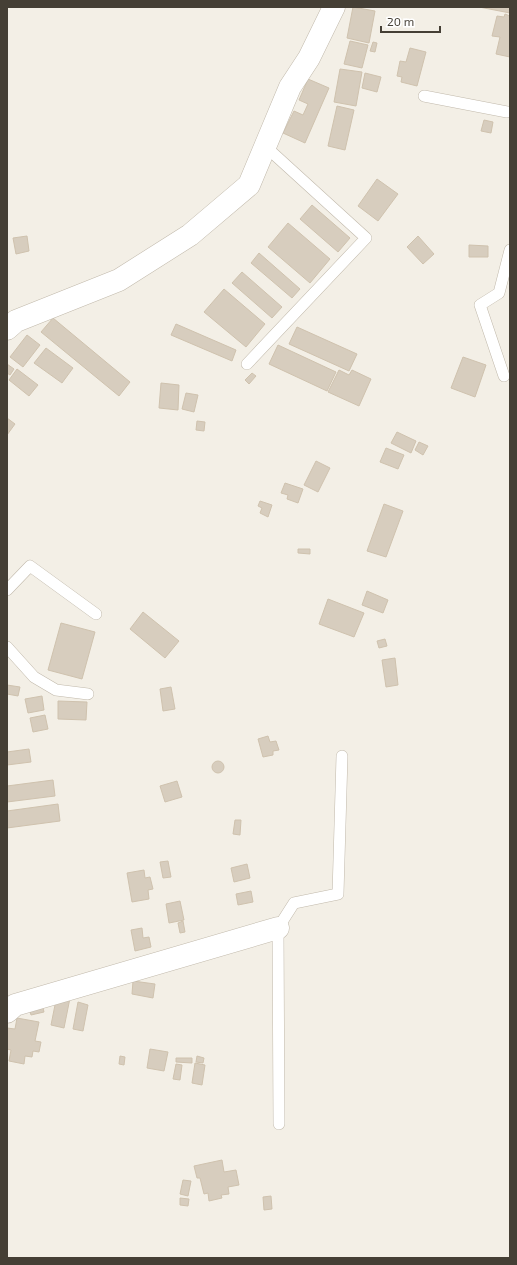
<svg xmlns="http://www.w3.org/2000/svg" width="517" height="1265" font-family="'Exo 2',sans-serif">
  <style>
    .building { fill: #d7cdbe; stroke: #cfc2ae }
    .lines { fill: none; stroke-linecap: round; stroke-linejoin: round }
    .service-casing { stroke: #c1b9ab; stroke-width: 12 }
    .minor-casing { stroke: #c1b9ab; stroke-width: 23 }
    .service { stroke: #fff; stroke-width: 11 }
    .minor { stroke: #fff; stroke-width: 22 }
  </style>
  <rect width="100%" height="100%" fill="#f3efe6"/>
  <!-- building -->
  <path class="building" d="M353,7L375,11L369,43L347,38Z
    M479,7H510V13Z
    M505,14L510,16V57L496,54L500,37L492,36L497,16L504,17Z
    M350,41L368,45L362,68L344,64Z
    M373,42L377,43L375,52L370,51Z
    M410,48L426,52L417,86L401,82L402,77L397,76L400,61L406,62Z
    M340,69L362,72L356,106L334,102Z
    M365,73L381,77L377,92L362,88Z
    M308,79L329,88L305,143L283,133L294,111L303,115L308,104L299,100Z
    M337,106L354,110L345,150L328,146Z
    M484,120L493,122L491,133L481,131Z
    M377,179L398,194L378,221L358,206Z
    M312,205L350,238L338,252L300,219Z
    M288,223L330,259L310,283L268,247Z
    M27,236L29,251L16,254L13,238Z
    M418,236L434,254L423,264L407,247Z
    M469,245L488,246V257H469Z
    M259,253L300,289L292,298L251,263Z
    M242,272L282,307L272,318L232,283Z
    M224,289L265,324L246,347L204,312Z
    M53,318L130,382L119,396L41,332Z
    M176,324L236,350L232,361L171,335Z
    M297,327L357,354L349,371L289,344Z
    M27,335L40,345L23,367L10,357Z
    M278,345L336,372L327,391L269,364Z
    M46,348L73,368L62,383L34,363Z
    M463,357L486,365L475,397L451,388Z
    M7,364L14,369L10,375L7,373Z
    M17,369L38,385L29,396L9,380Z
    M339,370L349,375L352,370L371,379L359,406L328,392Z
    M252,373L256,376L249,384L245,380Z
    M161,383L179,385L178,410L159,408Z
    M186,393L198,395L194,412L182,409Z
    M7,418L15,424L7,435Z
    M197,421L205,422L204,431L196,430Z
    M397,432L416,441L411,453L391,443Z
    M419,442L428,446L423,455L415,450Z
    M386,448L404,455L398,469L380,462Z
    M316,461L330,468L318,492L304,485Z
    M285,483L303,489L298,503L287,499L288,495L281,493Z
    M260,501L272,505L268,517L260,513L262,508L258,506Z
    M384,504L403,511L386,557L367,551Z
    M298,549H310V554L298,553Z
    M367,591L388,600L383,613L362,605Z
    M328,599L364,613L354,637L319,624Z
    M143,612L179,641L165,658L130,629Z
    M61,623L95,632L82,679L48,670Z
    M385,639L387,646L379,648L377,641Z
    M395,658L398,685L386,687L382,660Z
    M7,685L20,687L18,696L7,694Z
    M171,687L175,709L163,711L160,689Z
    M42,696L44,710L28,713L25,699Z
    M58,701L87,702L86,720L58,719Z
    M45,715L48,729L33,732L30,718Z
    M268,736L270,742L276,741L279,750L273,751V755L263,757L258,739Z
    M29,749L31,762L7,765V752Z
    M212 767a6 6 0 1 1 12 0a6 6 0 1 1-12 0Z
    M53,780L55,796L7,802V786Z
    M177,781L182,797L165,802L160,786Z
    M58,804L60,821L7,828V811Z
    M235,820H241L240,835L233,834Z
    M168,861L171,877L163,878L160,862Z
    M247,864L250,878L234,882L231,868Z
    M144,870L145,878L150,877L153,889L148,890L149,899L132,902L127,873Z
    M251,891L253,902L238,905L236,894Z
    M180,901L184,920L169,923L166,904Z
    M183,921L185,932L180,933L178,923Z
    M142,928L143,938L149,937L151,947L135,951L131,930Z
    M133,981L155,984L153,998L132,994Z
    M57,995L70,998L64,1028L51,1025Z
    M78,1002L88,1005L83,1031L73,1029Z
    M42,1004L44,1012L31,1015L29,1008Z
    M17,1018L39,1022L35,1041L41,1042L39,1052L33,1051L32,1057L25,1056L24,1064L9,1061L11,1050L7,1049V1028L15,1029Z
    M150,1049L168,1052L164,1071L147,1068Z
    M120,1056L125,1057L124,1065L119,1064Z
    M197,1056L204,1058L203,1063L196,1062Z
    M176,1058H192V1063L176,1062Z
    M195,1063L205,1065L202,1085L192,1083Z
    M176,1064L182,1065L180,1080L173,1079Z
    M222,1160L224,1172L236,1170L239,1185L228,1187L229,1194L221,1195L222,1198L209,1201L208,1193L204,1194L200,1178H197L194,1166Z
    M183,1180L191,1181L188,1196L180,1194Z
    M271,1196L272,1209L264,1210L263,1197Z
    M180,1198L189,1199L188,1206L180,1205Z"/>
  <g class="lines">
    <defs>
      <path id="service" d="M424,96L507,112
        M247,364L366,238L265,146
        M504,376L480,305L499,293L510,250
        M7,590L30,566L96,614
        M7,647L34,677L56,690L88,694
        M279,1124L278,928L294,903L338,894L342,756"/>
      <path id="minor" d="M7,329L16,321L119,280L190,235L249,185L290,87L309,58L334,7
        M7,1012L15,1005L278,928"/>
    </defs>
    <!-- service casing -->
    <use href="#service" class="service-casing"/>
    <!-- minor casing -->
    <use href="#minor" class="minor-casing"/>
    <!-- service -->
    <use href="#service" class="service"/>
    <!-- minor -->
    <use href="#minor" class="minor"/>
  </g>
  <!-- border -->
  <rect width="517" height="1265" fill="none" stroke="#453f35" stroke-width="16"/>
  <!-- scale -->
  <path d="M381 26v6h59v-6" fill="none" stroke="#453f35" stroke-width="2"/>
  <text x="387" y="26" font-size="12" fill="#453f35" stroke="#ffffff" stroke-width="3" paint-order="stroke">20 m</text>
</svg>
